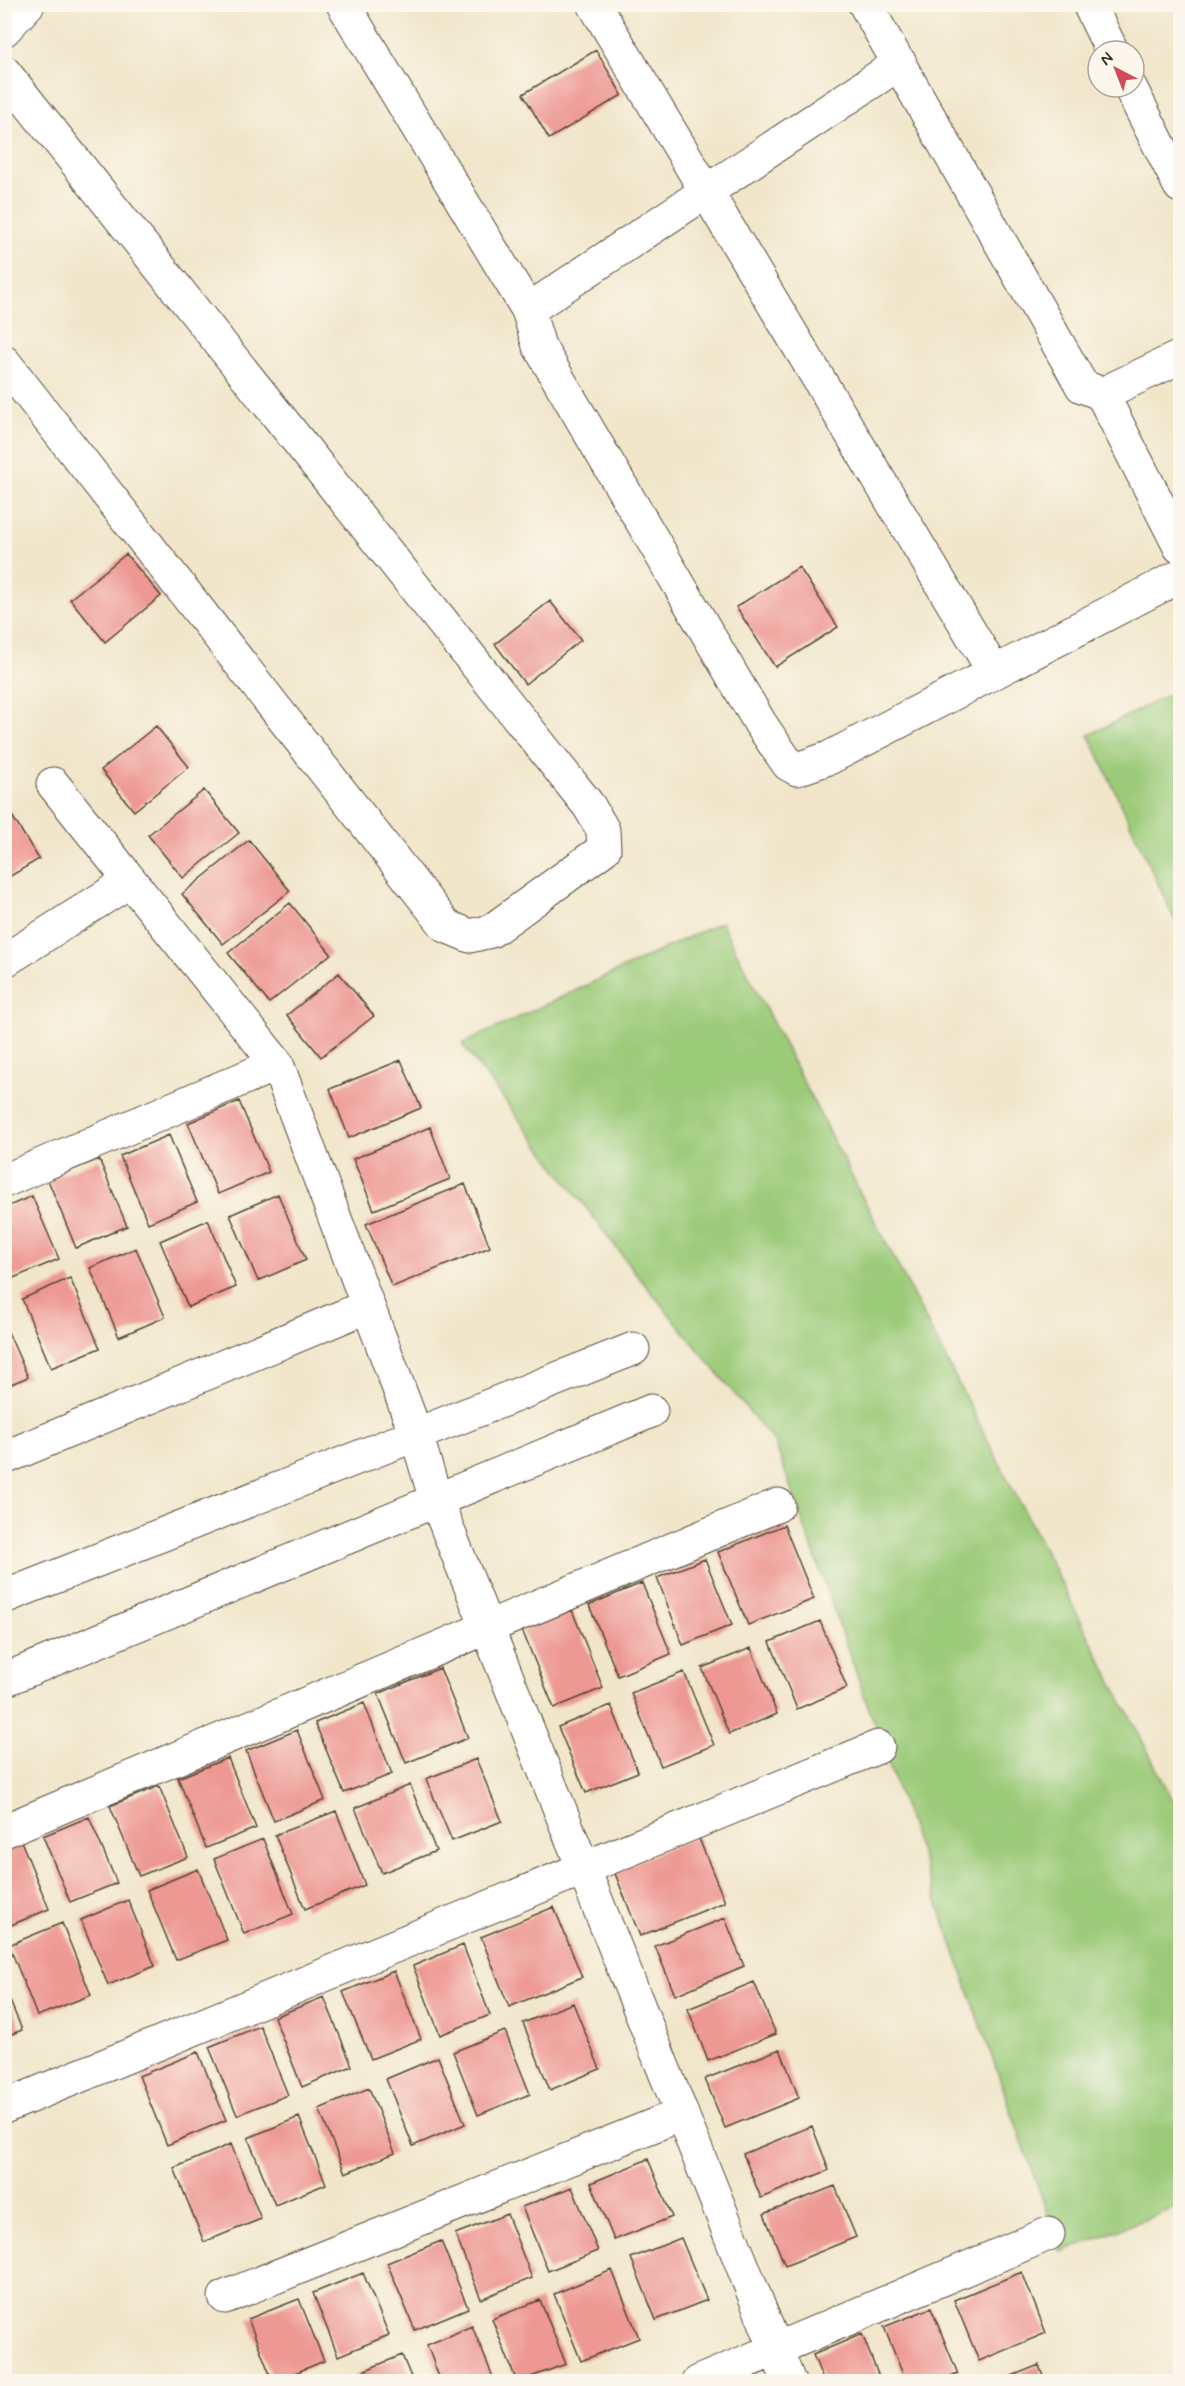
<svg xmlns="http://www.w3.org/2000/svg" width="1185" height="2386" font-family="Mynerve,sans-serif">
  <style>
    .green { fill: #9bcb79; stroke: #6b7a4c; stroke-width: 1.5 }
    .building { fill: #ed9892 }
    .lines { fill: none; stroke-linecap: round; stroke-linejoin: round }
    .minor-casing { stroke: #564638; stroke-width: 35 }
    .minor { stroke: #fff; stroke-width: 33 }
  </style>
  <rect width="100%" height="100%" fill="#fbf7ec"/>
  <filter id="ink" filterUnits="userSpaceOnUse"><feTurbulence type="fractalNoise" baseFrequency=".0167" numOctaves="2"/><feDisplacementMap in="SourceGraphic" scale="12" xChannelSelector="R" yChannelSelector="G"/><feConvolveMatrix kernelMatrix="1 2 1 2 8 2 1 2 1" color-interpolation-filters="sRGB"/></filter>
  <filter id="wash" filterUnits="userSpaceOnUse"><feTurbulence type="fractalNoise" baseFrequency=".008" numOctaves="4" result="noise"/><feDisplacementMap in="SourceGraphic" scale="24" xChannelSelector="R" yChannelSelector="G"/><feGaussianBlur stdDeviation="1.35" result="paint"/><feColorMatrix in="noise" values="0 0 0 0 0 0 0 0 0 0 0 0 0 0 0 0 0 1.4 0 .05"/><feComposite in="paint" operator="in"/></filter>
  <g filter="url(#wash)">
    <rect width="100%" height="100%" fill="#f1e6ca"/>
    <!-- green -->
    <path class="green" d="M1180,689V931L1089,735Z
      M721,922L1180,1814V2206L1061,2252L775,1443L638,1276L462,1044Z"/>
    <g id="blocks">
      <!-- building -->
      <path class="building" d="M596,50L622,95L549,139L523,94Z
        M126,554L161,596L105,642L70,599Z
        M799,567L838,627L775,667L736,607Z
        M550,601L581,640L525,684L495,644Z
        M156,726L189,767L134,811L101,770Z
        M204,790L239,833L183,878L148,835Z
        M4,803L39,859L4,880Z
        M249,840L290,891L223,944L182,894Z
        M290,903L331,954L269,1003L228,953Z
        M339,973L374,1016L321,1057L287,1015Z
        M401,1060L421,1108L349,1138L330,1089Z
        M239,1101L269,1172L218,1194L188,1123Z
        M430,1127L450,1179L374,1210L353,1159Z
        M169,1135L197,1202L148,1223L120,1156Z
        M99,1159L127,1226L76,1248L48,1180Z
        M465,1184L490,1247L392,1287L366,1224Z
        M278,1194L306,1260L258,1281L230,1215Z
        M32,1196L59,1259L11,1279L4,1263V1208Z
        M208,1220L236,1287L188,1307L160,1241Z
        M136,1248L165,1317L119,1337L90,1268Z
        M70,1278L100,1348L51,1368L22,1299Z
        M4,1323L28,1377L4,1387Z
        M784,1525L814,1599L748,1625L718,1552Z
        M705,1559L732,1625L683,1645L657,1578Z
        M642,1583L671,1654L618,1676L589,1605Z
        M572,1610L603,1688L554,1708L522,1630Z
        M820,1621L847,1688L797,1709L770,1642Z
        M751,1648L777,1714L729,1734L702,1668Z
        M440,1668L468,1738L406,1763L378,1694Z
        M684,1672L714,1745L661,1766L631,1693Z
        M364,1703L392,1774L344,1793L315,1723Z
        M611,1705L638,1772L586,1793L558,1727Z
        M297,1730L325,1800L274,1821L246,1751Z
        M228,1758L256,1828L206,1848L178,1778Z
        M476,1759L502,1821L452,1841L426,1779Z
        M410,1785L436,1851L382,1873L355,1808Z
        M159,1786L188,1857L139,1876L110,1806Z
        M336,1811L365,1885L305,1909L275,1835Z
        M89,1817L117,1883L70,1902L43,1836Z
        M698,1836L725,1902L640,1936L614,1871Z
        M263,1839L293,1914L244,1934L214,1859Z
        M21,1841L49,1909L4,1928V1847Z
        M198,1869L227,1940L176,1960L147,1890Z
        M128,1900L155,1966L108,1985L81,1920Z
        M554,1907L582,1977L509,2007L481,1937Z
        M725,1918L744,1966L675,1995L655,1946Z
        M62,1923L91,1995L37,2016L9,1945Z
        M463,1945L490,2015L440,2035L413,1966Z
        M394,1971L421,2039L371,2059L343,1992Z
        M754,1982L776,2034L708,2061L688,2009Z
        M4,1986L22,2030L4,2037Z
        M324,1997L352,2066L302,2087L274,2017Z
        M573,2003L600,2069L550,2090L523,2023Z
        M260,2026L288,2095L237,2115L209,2047Z
        M505,2031L530,2094L478,2115L453,2052Z
        M780,2049L799,2098L725,2128L705,2079Z
        M198,2052L226,2120L167,2145L139,2076Z
        M438,2057L465,2124L413,2146L386,2079Z
        M369,2088L395,2153L345,2173L319,2109Z
        M299,2117L326,2184L275,2205L248,2138Z
        M812,2126L829,2170L761,2198L743,2154Z
        M231,2144L261,2219L204,2242L174,2168Z
        M648,2159L672,2217L614,2240L591,2183Z
        M835,2186L856,2237L785,2266L764,2214Z
        M572,2187L598,2251L548,2271L522,2207Z
        M507,2214L532,2278L481,2299L455,2234Z
        M681,2238L707,2300L656,2320L631,2258Z
        M441,2241L468,2308L415,2330L387,2263Z
        M612,2270L639,2338L581,2361L554,2294Z
        M1022,2272L1046,2333L979,2361L954,2300Z
        M363,2273L389,2335L338,2356L313,2293Z
        M299,2299L324,2361L273,2382L248,2319Z
        M540,2300L566,2364L517,2382L492,2319Z
        M931,2308L958,2374L939,2382H906L884,2327Z
        M472,2326L495,2382H441L427,2345Z
        M862,2334L881,2382H824L813,2355Z
        M402,2355L413,2382H359L356,2374Z
        M1039,2365L1045,2382H999V2381Z"/>
    </g>
  </g>
  <g filter="url(#ink)">
    <use href="#blocks" fill-opacity="0" stroke="#564638" stroke-width="1.5"/>
    <g class="lines">
      <defs>
        <path id="minor" d="M343,4L528,310L539,346L760,723L788,764L797,769L829,758L1180,576
          M594,4L994,672
          M865,4L1082,386L1102,394L1180,357
          M1089,4L1112,51
          M4,30L28,4
          M4,72L589,806L603,830L604,849L491,931L470,936L446,926L4,362
          M1130,87L1180,186
          M528,310L900,63
          M1102,394L1180,547
          M53,784L277,1064L416,1434L436,1500L789,2382
          M4,961L130,881
          M4,1181L277,1064
          M4,1458L368,1306
          M4,1597L633,1349
          M4,1680L651,1411
          M4,1831L778,1505
          M4,2107L878,1747
          M225,2297L682,2114
          M698,2382L1048,2234"/>
      </defs>
      <!-- minor casing -->
      <use href="#minor" class="minor-casing"/>
      <!-- minor -->
      <use href="#minor" class="minor"/>
    </g>
  </g>
  <!-- margin -->
  <rect width="1185" height="2386" fill="none" stroke="#fbf7ec" stroke-width="24"/>
  <!-- north arrow -->
  <g transform="translate(1116 69) rotate(318)"><circle r="28" fill="#fbf7ec" stroke="#aea59a" stroke-width="1.5"/>
  <path d="M0-4.5L10 22L0 15L-10 22Z" fill="#d1495b"/>
  <text y="-9" font-size="16" font-weight="bold" text-anchor="middle" fill="#3b2a1e">N</text>
  </g>
</svg>
